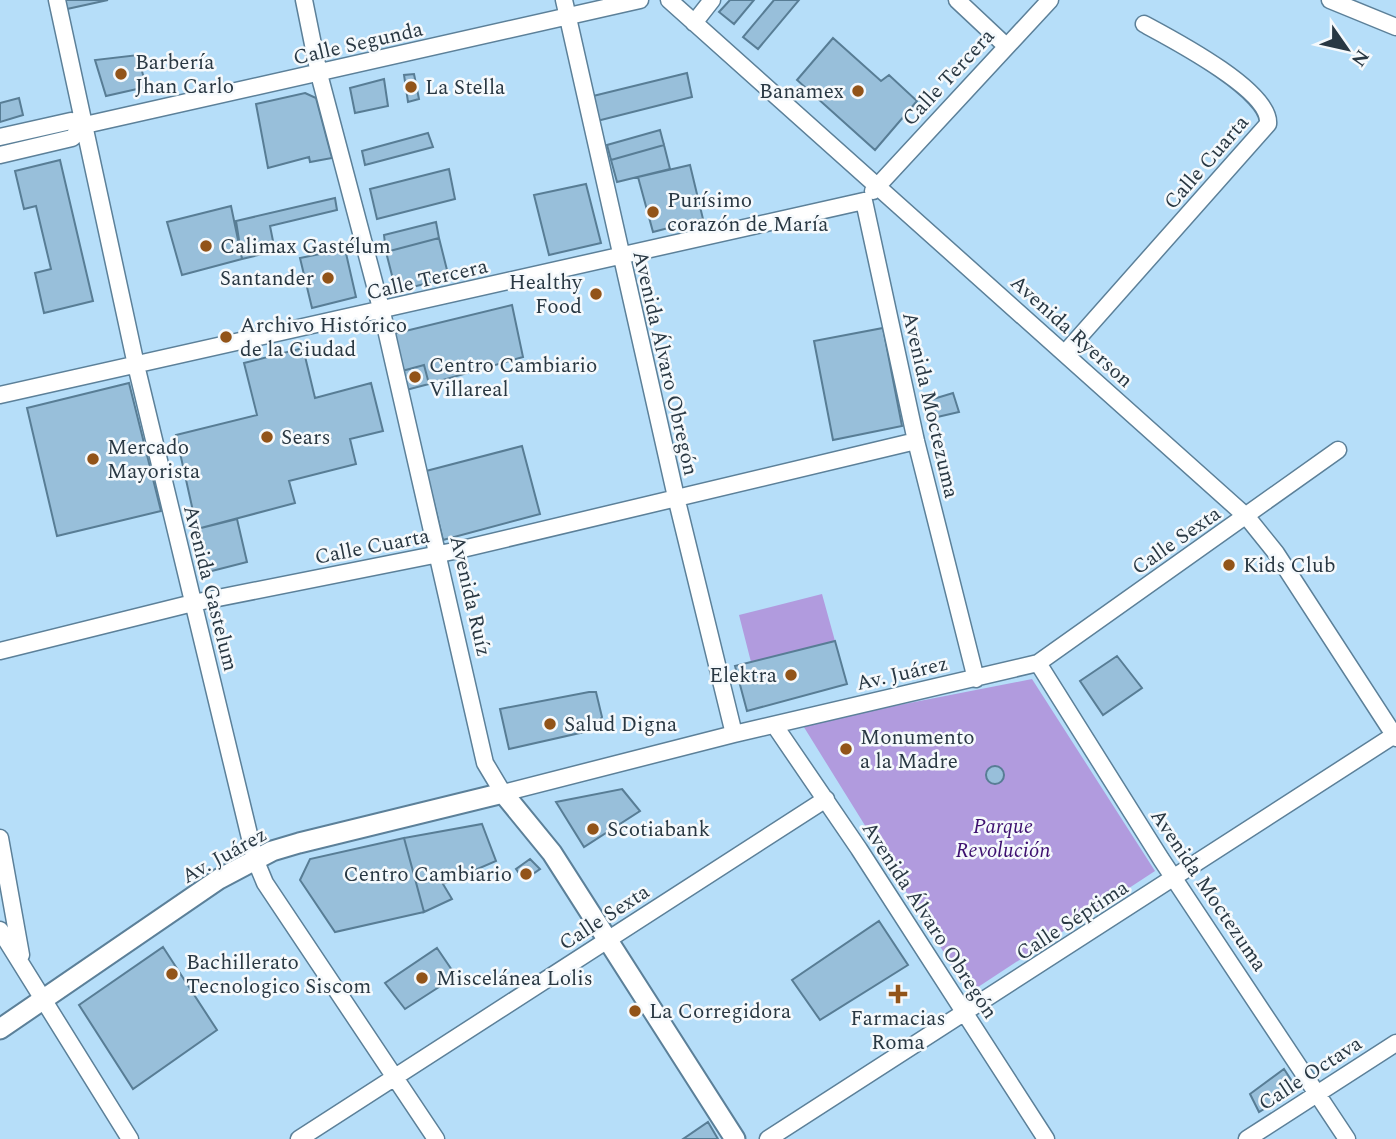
<svg xmlns="http://www.w3.org/2000/svg" width="1396" height="1139" font-family="Spectral,serif">
  <style>
    .green { fill: #b19bde }
    .building { fill: #98bfda; stroke: #587d95; stroke-width: 2 }
    .lines { fill: none; stroke-linecap: round; stroke-linejoin: round }
    .minor-casing { stroke: #5c8099; stroke-width: 19 }
    .tertiary-casing { stroke: #5c8099; stroke-width: 23 }
    .minor { stroke: #fff; stroke-width: 16 }
    .tertiary { stroke: #fff; stroke-width: 19 }
    .poi-dot { fill: #925419; stroke: #f5f9fc; stroke-width: 2.5 }
    .labels { text-anchor: middle; stroke-width: 5; stroke-linejoin: round; paint-order: stroke }
    .street-label { font-size: 21px; fill: #293843; stroke: #f5f9fc }
    .poi-label { font-size: 21px; fill: #293843; stroke: #f5f9fc; text-anchor: start }
    .park-label { font-size: 21px; font-style: italic; fill: #3d106f; stroke: #f5f9fc }
  </style>
  <rect width="100%" height="100%" fill="#b6def9"/>
  <!-- green -->
  <path class="green" d="M822,594L835,641L751,662L739,615Z
    M1032,679L1155,871L969,993L802,724Z"/>
  <!-- building -->
  <path class="building" d="M65,0H108L67,9Z
    M730,0H754L734,24L719,12Z
    M774,0H799L758,49L743,37Z
    M833,38L881,81L889,75L917,101L875,150L797,80Z
    M138,55L146,87L106,96L95,60Z
    M687,73L692,97L597,121L593,96Z
    M414,74L419,99L408,102L404,75Z
    M384,79L388,106L355,113L350,88Z
    M305,93L316,98L332,158L310,162L309,157L268,168L256,104Z
    M19,98L23,115L0,122V103Z
    M660,130L664,145L611,160L607,145Z
    M428,133L433,147L365,165L362,151Z
    M664,145L670,169L617,182L611,160Z
    M60,160L93,301L44,313L35,273L51,269L36,206L24,209L15,171Z
    M690,165L703,219L653,232L638,177Z
    M449,169L455,199L377,219L370,189Z
    M586,184L601,243L549,255L534,195Z
    M335,198L337,210L270,226L275,251L242,259L236,221Z
    M231,206L242,259L182,275L167,222Z
    M436,222L439,238L386,252L384,235Z
    M439,238L449,278L396,291L386,252Z
    M345,249L356,297L312,308L300,258Z
    M512,305L523,357L429,384L424,365L402,371L393,334Z
    M883,328L902,426L833,440L814,341Z
    M303,348L315,398L371,383L383,431L350,439L356,464L289,481L295,503L197,529L176,435L257,415L244,363Z
    M424,365L429,384L406,390L402,371Z
    M129,383L161,511L57,536L27,408Z
    M953,393L959,412L933,418L930,400Z
    M522,446L540,514L443,540L426,471Z
    M237,519L247,562L204,573L197,529Z
    M835,641L847,684L747,711L735,666Z
    M1117,656L1142,688L1103,715L1080,681Z
    M589,692H596L602,717L593,730L509,749L500,709Z
    M986 775a9 9 0 1 1 18 0a9 9 0 1 1-18 0Z
    M622,789L640,811L584,847L556,802Z
    M482,824L496,861L443,884L452,899L424,912L404,838Z
    M404,838L424,912L335,932L300,880L310,859Z
    M530,859L540,869L524,880L516,869Z
    M879,921L908,965L820,1020L792,980Z
    M163,947L217,1030L133,1089L79,1005Z
    M437,948L456,976L405,1009L385,983Z
    M1284,1069L1297,1089L1259,1112L1250,1094Z
    M708,1122L718,1139H683Z"/>
  <g class="lines">
    <defs>
      <path id="minor" d="M57,0L136,365L255,859L265,883L436,1139
        M304,0L319,74L382,312L485,763L503,793L734,734L1038,663L1338,450
        M564,0L676,497L734,734
        M669,0L1247,517L1276,553L1396,738
        M957,0L1005,45
        M1330,0L1396,27
        M694,23L712,0
        M0,137L71,121L85,125L640,0
        M0,155L72,138L85,125
        M873,191L1050,0
        M864,201L916,441L976,679
        M1065,353L1268,124C1272,91 1170,38 1144,24
        M0,395L864,201
        M0,651L193,603L454,551L916,441
        M1038,663L1161,859L1347,1139
        M775,726L859,849L1046,1139
        M0,838L21,955
        M0,930L130,1139
        M299,1139L826,799
        M768,1139L1396,734
        M1247,1139L1396,1043"/>
      <path id="tertiary" d="M0,1029L219,879L272,851L299,843L503,793L552,853L735,1139"/>
    </defs>
    <!-- minor casing -->
    <use href="#minor" class="minor-casing"/>
    <!-- tertiary casing -->
    <use href="#tertiary" class="tertiary-casing"/>
    <!-- minor -->
    <use href="#minor" class="minor"/>
    <!-- tertiary -->
    <use href="#tertiary" class="tertiary"/>
  </g>
  <!-- markers -->
  <g class="poi-dot">
    <circle cx="121" cy="74" r="7"/>
    <circle cx="411" cy="87" r="7"/>
    <circle cx="858" cy="91" r="7"/>
    <circle cx="653" cy="212" r="7"/>
    <circle cx="206" cy="246" r="7"/>
    <circle cx="328" cy="278" r="7"/>
    <circle cx="596" cy="294" r="7"/>
    <circle cx="226" cy="337" r="7"/>
    <circle cx="415" cy="377" r="7"/>
    <circle cx="267" cy="437" r="7"/>
    <circle cx="93" cy="459" r="7"/>
    <circle cx="1229" cy="565" r="7"/>
    <circle cx="791" cy="675" r="7"/>
    <circle cx="550" cy="724" r="7"/>
    <circle cx="846" cy="749" r="7"/>
    <circle cx="593" cy="829" r="7"/>
    <circle cx="526" cy="874" r="7"/>
    <circle cx="172" cy="974" r="7"/>
    <circle cx="422" cy="978" r="7"/>
    <path d="M894.5 983.5h7v7h7v7h-7v7h-7v-7h-7v-7h7z"/>
    <circle cx="635" cy="1011" r="7"/>
  </g>
  <g class="labels">
    <!-- street labels -->
    <g class="street-label">
      <text transform="translate(358 43) rotate(-13)" y="7">Calle Segunda</text>
      <text transform="translate(948 77) rotate(-47)" y="7">Calle Tercera</text>
      <text transform="translate(1206 162) rotate(-49)" y="7">Calle Cuarta</text>
      <text transform="translate(427 279) rotate(-13)" y="7">Calle Tercera</text>
      <text transform="translate(1072 331) rotate(42)" y="7">Avenida Ryerson</text>
      <text transform="translate(666 363) rotate(77)" y="7">Avenida Álvaro Obregón</text>
      <text transform="translate(931 405) rotate(77)" y="7">Avenida Moctezuma</text>
      <text transform="translate(1176 540) rotate(-35)" y="7">Calle Sexta</text>
      <text transform="translate(372 546) rotate(-11)" y="7">Calle Cuarta</text>
      <text transform="translate(211 588) rotate(76)" y="7">Avenida Gastelum</text>
      <text transform="translate(471 596) rotate(77)" y="7">Avenida Ruíz</text>
      <text transform="translate(902 673) rotate(-13)" y="7">Av. Juárez</text>
      <text transform="translate(224 855) rotate(-29)" y="7">Av. Juárez</text>
      <text transform="translate(1209 890) rotate(56)" y="7">Avenida Moctezuma</text>
      <text transform="translate(604 917) rotate(-33)" y="7">Calle Sexta</text>
      <text transform="translate(930 920) rotate(57)" y="7">Avenida Álvaro Obregón</text>
      <text transform="translate(1072 920) rotate(-33)" y="7">Calle Séptima</text>
      <text transform="translate(1310 1073) rotate(-33)" y="7">Calle Octava</text>
    </g>
    <!-- poi labels -->
    <g class="poi-label">
      <text x="135" y="69">Barbería<tspan x="135" dy="24">Jhan Carlo</tspan></text>
      <text x="425" y="94">La Stella</text>
      <text x="844" y="98" text-anchor="end">Banamex</text>
      <text x="667" y="207">Purísimo<tspan x="667" dy="24">corazón de María</tspan></text>
      <text x="220" y="253">Calimax Gastélum</text>
      <text x="314" y="285" text-anchor="end">Santander</text>
      <text x="582" y="289" text-anchor="end">Healthy<tspan x="582" dy="24">Food</tspan></text>
      <text x="240" y="332">Archivo Histórico<tspan x="240" dy="24">de la Ciudad</tspan></text>
      <text x="429" y="372">Centro Cambiario<tspan x="429" dy="24">Villareal</tspan></text>
      <text x="281" y="444">Sears</text>
      <text x="107" y="454">Mercado<tspan x="107" dy="24">Mayorista</tspan></text>
      <text x="1243" y="572">Kids Club</text>
      <text x="777" y="682" text-anchor="end">Elektra</text>
      <text x="564" y="731">Salud Digna</text>
      <text x="860" y="744">Monumento<tspan x="860" dy="24">a la Madre</tspan></text>
      <text x="607" y="836">Scotiabank</text>
      <text x="512" y="881" text-anchor="end">Centro Cambiario</text>
      <text x="186" y="969">Bachillerato<tspan x="186" dy="24">Tecnologico Siscom</tspan></text>
      <text x="436" y="985">Miscelánea Lolis</text>
      <text x="649" y="1018">La Corregidora</text>
      <text x="898" y="1025" text-anchor="middle">Farmacias<tspan x="898" dy="24">Roma</tspan></text>
    </g>
    <!-- park labels -->
    <g class="park-label">
      <text x="1003" y="833">Parque<tspan x="1003" dy="24">Revolución</tspan></text>
    </g>
  </g>
  <!-- north arrow -->
  <g transform="translate(1347 49) rotate(124)" stroke="#f5f9fc" stroke-width="5" paint-order="stroke">
  <path d="M0-5L12 26L0 18L-12 26Z" fill="#293843"/>
  <text y="-10" font-size="19" font-weight="bold" text-anchor="middle" fill="#293843">N</text>
  </g>
</svg>
